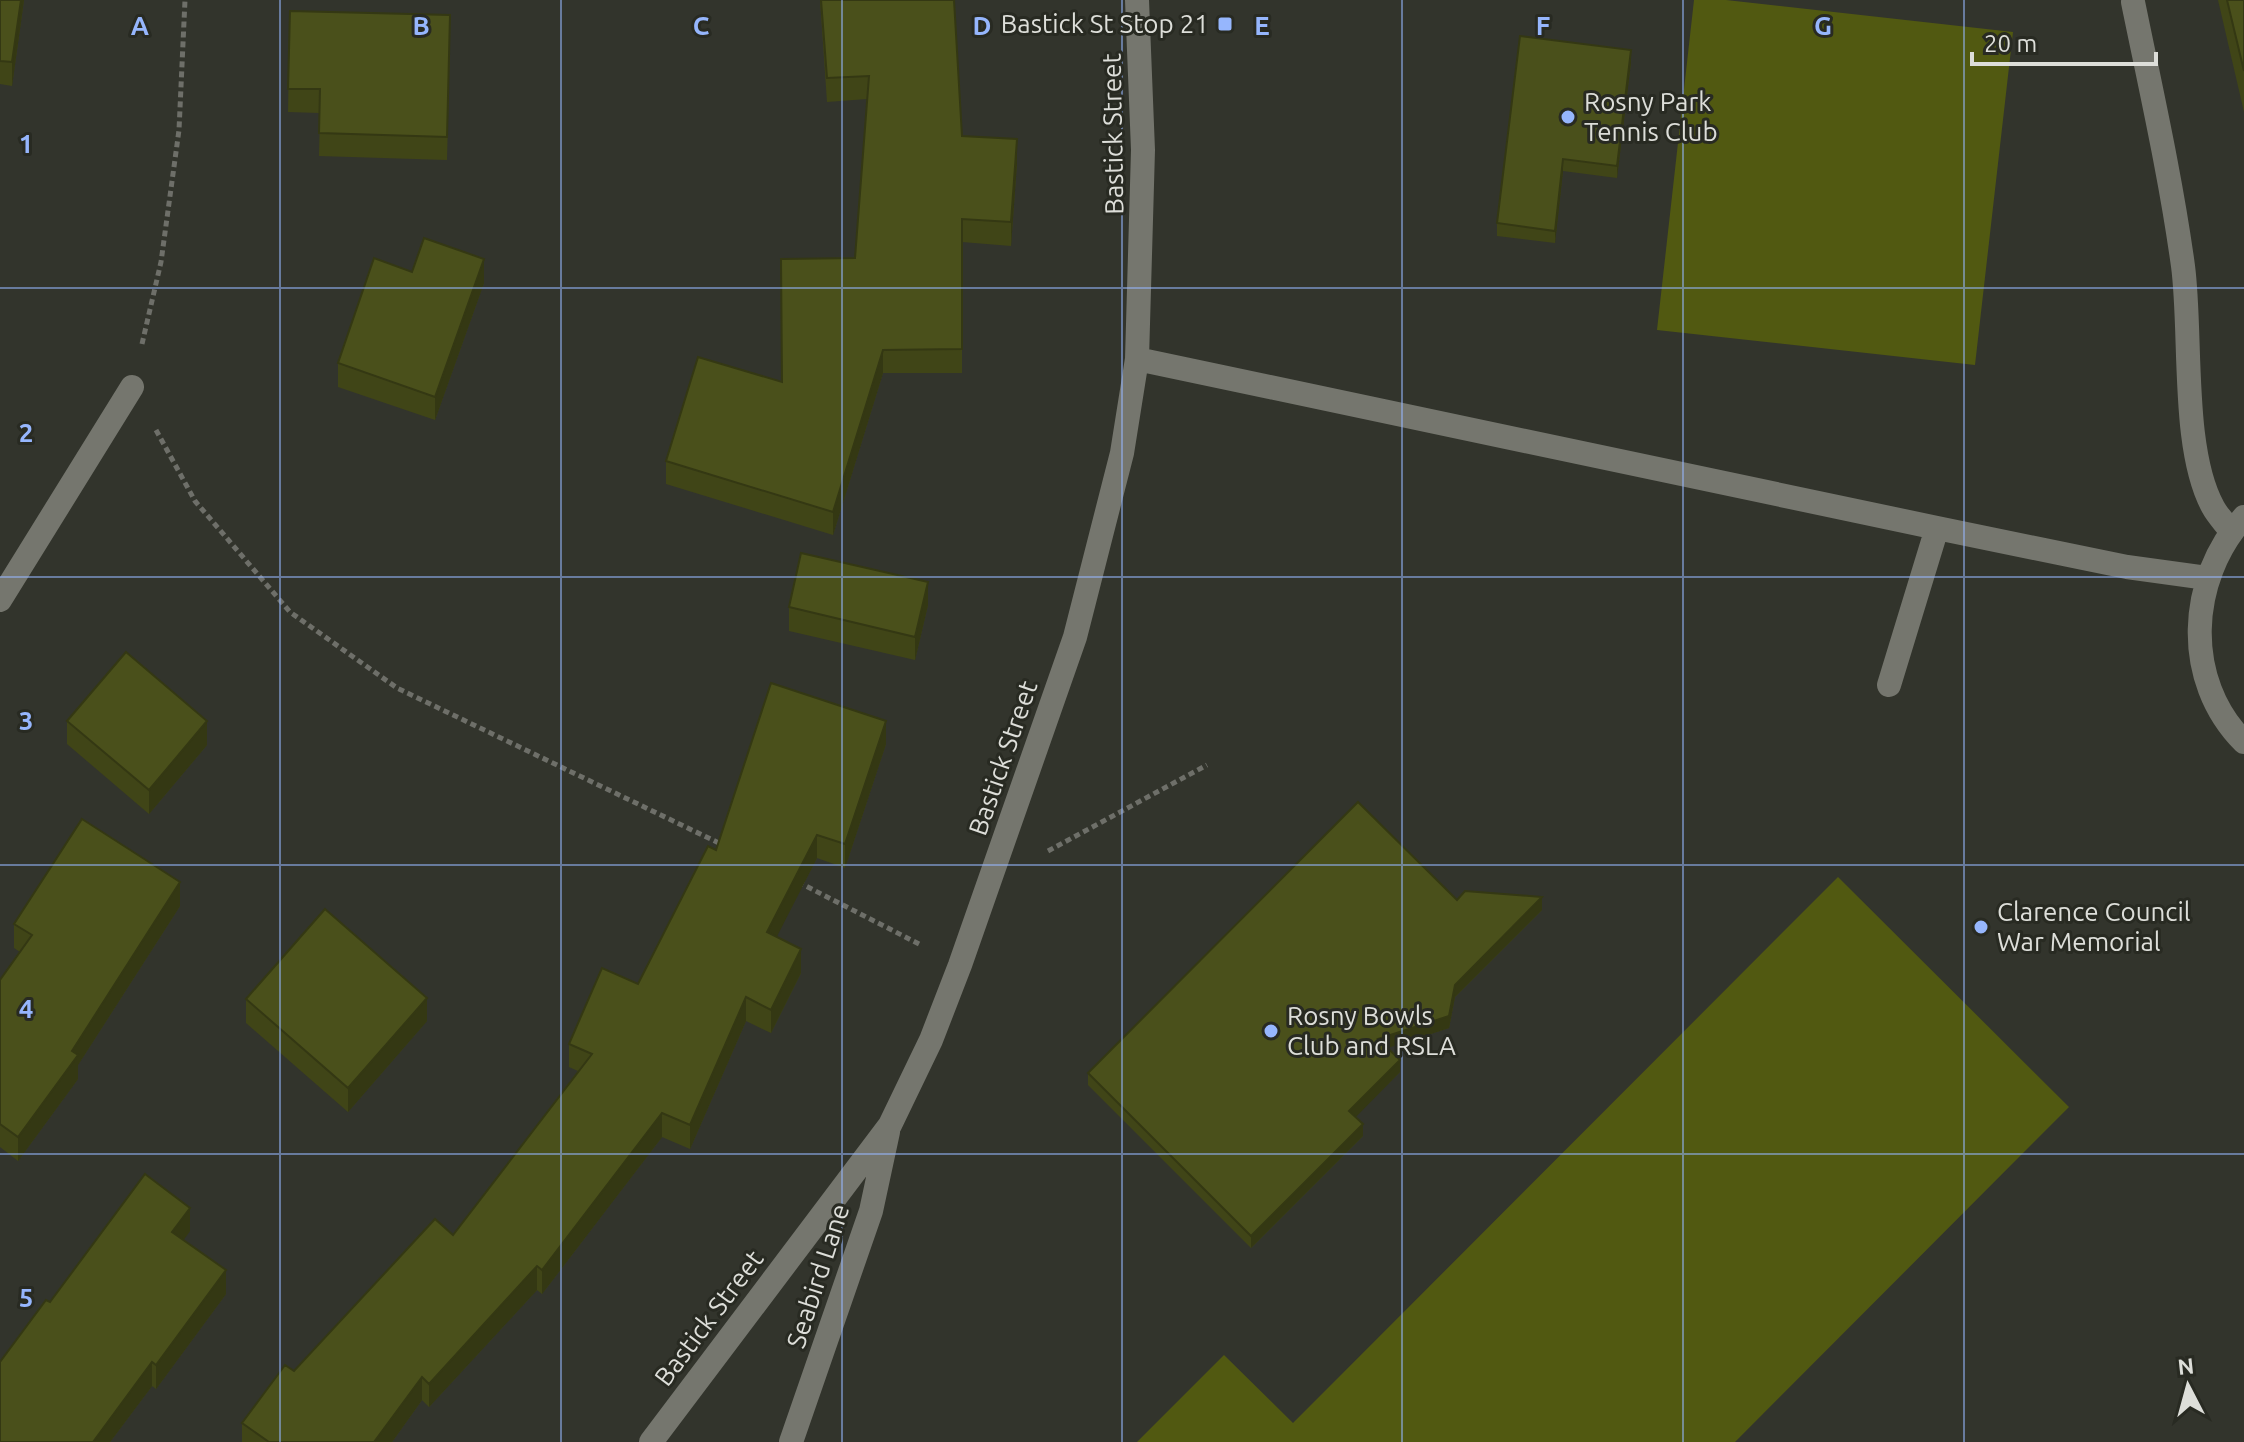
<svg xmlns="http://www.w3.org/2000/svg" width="2244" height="1442" font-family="Ubuntu,sans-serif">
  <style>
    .green { fill: #515911 }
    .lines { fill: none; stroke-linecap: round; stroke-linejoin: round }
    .path { stroke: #6e6f69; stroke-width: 5; stroke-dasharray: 6 4; stroke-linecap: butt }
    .minor { stroke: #75766e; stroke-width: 24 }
    .wall { fill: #404517 }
    .shaded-wall { fill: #343813 }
    .building { fill: #4a501b; stroke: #343813; stroke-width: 2 }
    .grid { fill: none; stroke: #96b6fd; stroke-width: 2; stroke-opacity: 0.55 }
    .poi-dot { fill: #96b6fd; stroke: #282a22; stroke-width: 3 }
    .labels { text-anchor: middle; stroke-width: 6; stroke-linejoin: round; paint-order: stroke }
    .poi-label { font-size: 26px; fill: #ddded9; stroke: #282a22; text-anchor: start }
    .street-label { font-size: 26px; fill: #ddded9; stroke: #282a22 }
    .grid-label { font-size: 26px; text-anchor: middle; font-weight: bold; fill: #96b6fd; stroke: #282a22; stroke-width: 6; stroke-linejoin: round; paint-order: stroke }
  </style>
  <rect width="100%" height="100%" fill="#32342c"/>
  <!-- green -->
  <path class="green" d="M1694,0H1726L2013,32L1975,365L1657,330Z
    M1838,877L2069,1107L1735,1442H1137L1224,1355L1293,1423Z"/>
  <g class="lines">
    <!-- path -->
    <path class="path" d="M142,344L161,262L179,130L185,0
      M156,430L195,501L290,612L397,688L721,844
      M1048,851L1207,765
      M798,882L921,945"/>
    <!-- minor -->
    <path class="minor" d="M2133,2C2151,90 2171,178 2183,266C2192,334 2181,449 2213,507C2217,515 2225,523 2231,531
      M1137,359L1937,528L2127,567L2207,578
      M2244,517C2188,579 2182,680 2244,742
      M0,600L132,387
      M1889,685L1937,528
      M651,1442L890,1125L931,1040L960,965L1075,637L1122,453L1137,359L1143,150L1137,0
      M791,1442L871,1211L888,1132"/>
  </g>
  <!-- wall -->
  <path class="wall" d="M0,0H24L12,86L0,84Z
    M820,0H954L962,136L1017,163L1011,246L962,242V373H883L833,535L666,484V461L782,382L855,258L867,99L827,102Z
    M2218,0H2244V112Z
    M290,11L450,39L447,160L319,156L320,113L288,112Z
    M1631,62L1617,178L1563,171L1555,243L1497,236V223Z
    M412,272L484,283L435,420L338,387V363Z
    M928,605L915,660L789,631V607Z
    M67,721L207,745L149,814L67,744Z
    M886,744L845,868L817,858L776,937L801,973L771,1033L746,1021L690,1149L662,1137L542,1294L537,1290L429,1407L422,1400L392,1442H242V1423L294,1371L453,1235L578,1071L569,1067V1044L638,984L716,850Z
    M180,906L78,1065V1079L18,1161L0,1147V980L20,952L14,948V924Z
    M1542,910L1455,997L1449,1028L1387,1048L1400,1072L1355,1117L1363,1136L1251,1248L1088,1085V1073Z
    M246,999L427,1021L348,1112L246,1023Z
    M190,1231L183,1240L226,1294L156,1389L152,1386L110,1442H0L50,1302Z"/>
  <!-- shaded-wall -->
  <path class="shaded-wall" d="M21,0H24L12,86V62Z
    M1631,50V62L1617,178V166Z
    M1017,139V163L1011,246V222Z
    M1563,159V171L1555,243V231Z
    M484,259V283L435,420V397Z
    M883,350V373L833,535V512Z
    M928,582V605L915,660V637Z
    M207,721V745L149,814V790Z
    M886,721V744L845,868V844Z
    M817,835V858L767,956V932Z
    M180,882V906L78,1065V1079L18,1161V1137L72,1051Z
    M1542,897V910L1455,997L1449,1028L1378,1051V1039L1455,985Z
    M801,949V973L771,1033V1010Z
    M746,997V1021L690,1149V1125Z
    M427,998V1021L348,1112V1088Z
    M1400,1060V1072L1349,1124V1111Z
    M662,1113V1137L542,1294V1270Z
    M1363,1124V1136L1251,1248V1236Z
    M190,1208V1231L172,1256V1232Z
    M537,1266V1290L429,1407V1384Z
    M226,1270V1294L156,1389V1365Z
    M152,1362V1386L110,1442H93Z
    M422,1377V1400L392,1442H374Z"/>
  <!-- building -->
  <path class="building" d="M0,0H21L12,62L0,61Z
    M821,0H954L962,136L1017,139L1011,222L962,219V349L883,350L833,512L666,461L698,357L782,382L781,259L855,258L869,76L827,78Z
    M2227,0H2244V71Z
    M290,11L450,15L447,137L319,133L320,89H288Z
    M1520,36L1631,50L1617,166L1563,159L1555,231L1497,223Z
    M424,238L484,259L435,397L338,363L374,258L412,272Z
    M801,553L928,582L915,637L789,607Z
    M126,652L207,721L149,790L67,721Z
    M771,683L886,721L845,844L817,835L767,932L801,949L771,1010L746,997L690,1125L662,1113L542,1270L537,1266L429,1384L422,1377L374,1442H269L242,1423L285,1365L294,1371L435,1219L453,1235L592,1054L569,1044L602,968L638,984L708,846L716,850Z
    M1358,802L1457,900L1465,891L1542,897L1455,985L1449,1016L1378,1039L1400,1060L1349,1111L1363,1124L1251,1236L1088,1073Z
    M82,819L180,882L72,1051L78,1055L18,1137L0,1124V980L32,935L14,924Z
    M325,909L427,998L348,1088L246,999Z
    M145,1174L190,1208L172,1232L226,1270L156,1365L152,1362L93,1442H0V1362L46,1300L50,1302Z"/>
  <!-- grid -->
  <path class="grid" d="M280,0V1442M561,0V1442M842,0V1442M1122,0V1442M1402,0V1442M1683,0V1442M1964,0V1442M0,288H2244M0,577H2244M0,865H2244M0,1154H2244"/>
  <!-- markers -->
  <g class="poi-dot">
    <rect x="1217" y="16" width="16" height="16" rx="4"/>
    <circle cx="1568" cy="117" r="8"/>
    <circle cx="1981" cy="927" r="8"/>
    <circle cx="1271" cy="1031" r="8"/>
  </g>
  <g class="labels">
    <!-- poi labels -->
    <g class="poi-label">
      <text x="1209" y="33" text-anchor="end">Bastick St Stop 21</text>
      <text x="1584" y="111">Rosny Park<tspan x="1584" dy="30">Tennis Club</tspan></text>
      <text x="1997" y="921">Clarence Council<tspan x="1997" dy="30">War Memorial</tspan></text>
      <text x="1287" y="1025">Rosny Bowls<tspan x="1287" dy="30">Club and RSLA</tspan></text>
    </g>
    <!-- street labels -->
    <g class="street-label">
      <text transform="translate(1113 134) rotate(-91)" y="9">Bastick Street</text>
      <text transform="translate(1003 758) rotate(-71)" y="9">Bastick Street</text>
      <text transform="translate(818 1276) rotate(-72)" y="9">Seabird Lane</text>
      <text transform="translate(709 1318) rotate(-53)" y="9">Bastick Street</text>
    </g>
  </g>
  <g class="grid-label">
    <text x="140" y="35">A</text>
    <text x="421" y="35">B</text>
    <text x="701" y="35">C</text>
    <text x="982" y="35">D</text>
    <text x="1262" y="35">E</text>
    <text x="1543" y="35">F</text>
    <text x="1823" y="35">G</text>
    <text x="26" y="153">1</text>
    <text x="26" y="442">2</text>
    <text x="26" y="730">3</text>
    <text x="26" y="1018">4</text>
    <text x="26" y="1307">5</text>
  </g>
  <!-- north arrow -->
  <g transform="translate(2188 1386) rotate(354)" stroke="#282a22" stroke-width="6" paint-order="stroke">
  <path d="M0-6L14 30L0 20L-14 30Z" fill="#ddded9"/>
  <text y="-12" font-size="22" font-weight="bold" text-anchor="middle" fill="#ddded9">N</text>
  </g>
  <!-- scale -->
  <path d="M1972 52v12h184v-12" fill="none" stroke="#ddded9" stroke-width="4"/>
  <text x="1984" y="52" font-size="24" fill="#ddded9" stroke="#282a22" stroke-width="6" paint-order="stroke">20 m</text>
</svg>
